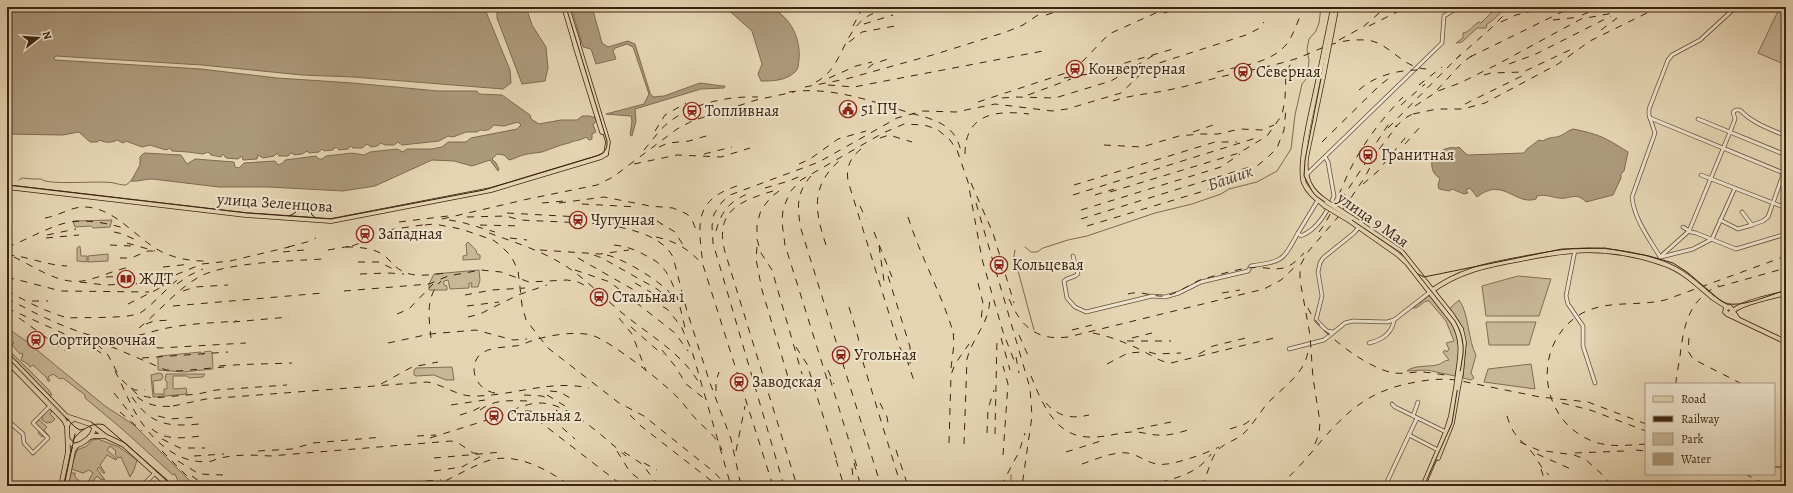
<svg xmlns="http://www.w3.org/2000/svg" width="1793" height="493" font-family="Alegreya,serif">
<rect width="100%" height="100%" fill="#e5d4b2"/>
<filter id="stains"><feTurbulence type="fractalNoise" baseFrequency=".005" numOctaves="4"/><feColorMatrix values="0 0 0 0 .2 0 0 0 0 .09 0 0 0 0 .02 0 0 0 .5 -.17"/></filter>
<radialGradient id="worn" r=".72"><stop offset=".6" stop-color="#630" stop-opacity="0"/><stop offset="1" stop-color="#630" stop-opacity=".3"/></radialGradient>
<g fill="#c8b697" stroke="#826c54">
<path d="M1493,7L1496,9L1497,7H1509C1500,11 1494,21 1487,24L1486,28H1477L1462,42L1456,43L1463,38V33C1470,32 1473,25 1479,22L1481,23L1493,11Z"/>
<polygon points="1780,7 1786,7 1786,65 1758,53"/>
<polygon points="112,220 110,227 93,228 91,226 75,227 73,221"/>
<polygon points="468,242 476,250 477,254 480,255 480,259 463,260 463,256 467,255 466,244"/>
<polygon points="80,246 81,256 87,256 87,262 77,261 77,248"/>
<polygon points="108,254 108,261 88,262 88,256"/>
<polygon points="479,270 480,280 478,287 471,287 472,283 469,283 469,288 450,289 448,280 444,281 444,285 447,286 447,290 429,290 429,284 434,274"/>
<polygon points="1518,276 1551,279 1539,316 1486,316 1482,286"/>
<path d="M1429,296L1432,297C1456,329 1464,334 1455,376L1427,370L1407,371C1414,365 1427,367 1437,365C1442,364 1444,360 1449,360L1443,352L1445,350L1447,352L1449,349L1446,343L1454,341L1446,321L1429,301C1422,300 1420,309 1413,308Z"/>
<path d="M1459,300C1469,313 1468,341 1476,355L1471,373L1474,378L1471,380L1463,378L1466,343L1450,308Z"/>
<polygon points="1486,322 1536,322 1529,345 1489,345"/>
<polygon points="7,328 26,341 105,406 134,425 195,486 187,486 178,481 175,474 173,475 121,428 85,398 85,395 63,378 60,379 53,374 48,377 50,381 48,381 46,377 33,365 30,367 28,364 21,360 23,354 22,353 20,354 12,345 14,343 7,336"/>
<polygon points="7,348 48,389 52,395 48,395 7,353"/>
<polygon points="209,351 212,352 213,369 184,372 158,370 158,357 160,356 201,352 203,355 204,352"/>
<polygon points="1531,364 1535,389 1484,382 1488,369"/>
<polygon points="452,367 454,380 446,380 434,375 416,376 414,375 414,370 416,368"/>
<polygon points="159,373 162,374 163,377 161,380 153,381 154,394 164,394 164,389 167,389 167,382 165,380 166,374 205,374 203,377 189,378 187,376 173,376 173,388 175,389 186,388 187,394 153,397 151,375"/>
<polygon points="49,408 52,411 50,414 55,419 52,422 47,423 42,420 42,417"/>
<polygon points="39,420 47,427 44,430 49,436 48,438 45,435 42,437 38,433 39,431 33,425"/>
<polygon points="98,439 119,447 137,460 134,470 130,477 121,457 118,458 115,454 116,451 110,446 107,450 117,459 116,460 107,455 100,465 105,473 103,473 99,467 97,469 105,480 100,479 97,476 91,484 93,486 88,486 89,480 93,473 89,470 83,473 71,469 77,450 87,446 92,440"/>
<polygon points="71,473 75,473 75,477 85,486 67,486"/>
</g>
<g fill="#ac987b" stroke="#7f6951">
<path d="M7,7H484L510,70L511,83L503,89L353,77L302,75L202,65L56,56L54,58L55,60L201,69L277,78L353,83L438,91H477L479,94L502,95L530,115L531,119L539,124L561,120H577L582,116H590L596,118L597,120L593,125L596,132L592,134V139L589,140L586,137C580,141 575,140 569,143C559,145 551,149 542,152C537,153 532,153 527,154C520,155 515,159 509,160L504,155L497,154L492,159L496,163L499,169L498,171L490,160L472,166L454,161L432,160L375,186L343,191L268,187H219L152,179C144,179 138,182 131,181L140,165V157L144,153L181,155L187,164L195,159L234,162L235,167L239,168L244,163L275,161L278,165L283,163L285,160L316,156L319,159H322L326,156L352,153L364,155L370,152L397,149L403,152L407,149H432L442,147L448,142H466L471,138L517,129L521,125L518,122L504,126L494,125C489,130 488,131 480,130L477,132H466L453,137L448,136L439,141L402,145L398,142L394,145H385L381,143L377,146L371,147L367,144L362,148H353L351,146L348,149L339,150L336,147L333,150L324,151L322,149L319,152L309,153L307,151L302,154L295,155L291,153L288,156H279L277,153L274,156L263,158L258,155L257,159L243,160L242,156L238,159L226,158L223,154L221,157L211,155L208,152L203,154L188,152L172,151L170,148L166,150L150,145L142,147L126,141L123,143L117,140C112,143 105,143 100,140L97,142H90L79,132L62,135L7,134Z"/>
<polygon points="505,7 526,7 532,25 546,47 548,68 545,81 522,84 497,18 497,10"/>
<polygon points="571,7 592,7 602,43 608,47 628,41 635,44 650,93 653,97 664,96 700,83 722,86 725,86 724,88 701,89 635,109 636,121 632,136 630,135 632,121 631,116 606,114 644,104 649,94 633,47 627,44 615,48 613,51 616,59 596,64 591,49 583,47"/>
<path d="M725,7C736,7 761,4 771,8C791,17 801,39 799,60C798,65 799,69 795,72C785,81 773,81 761,81L758,74L762,64L752,31Z"/>
<path d="M1573,129C1599,134 1606,138 1628,152L1624,171L1621,174V178L1613,195L1586,202C1576,191 1569,200 1559,198C1550,197 1547,194 1537,196L1536,199C1515,206 1503,176 1477,197L1470,188L1466,190L1468,193L1464,194L1452,189L1450,191L1439,189L1438,185L1440,178C1432,174 1431,167 1432,157C1440,152 1446,146 1456,148L1459,147L1465,153L1468,155L1524,153L1527,149L1539,140L1543,141C1548,137 1554,138 1560,136C1565,134 1567,131 1573,129Z"/>
</g>
<g fill="none" stroke-linecap="round" stroke-linejoin="round">
<g stroke="#7f6951" stroke-width="1">
<path d="M19,180L22,178L33,179H41C48,186 100,180 114,183C118,184 121,185 126,185L131,181"/>
<polyline points="1025,247 1031,252 1037,252 1043,248 1068,240 1087,236 1155,213 1192,204 1221,194 1229,189 1257,182 1277,171 1291,149 1295,115 1302,84 1307,78 1309,61 1307,49 1309,39 1316,31 1319,23 1321,7"/>
<polyline points="1015,250 1014,256 1034,330"/>
<polyline points="1011,486 1011,475"/>
</g>
<defs>
<g id="minor">
<polyline points="1650,118 1786,174"/>
<polyline points="1698,119 1786,155"/>
<polyline points="1306,175 1442,43 1444,16 1459,7"/>
<polyline points="1701,175 1786,208"/>
<path d="M1318,200L1298,233L1301,236C1318,229 1327,212 1334,196L1328,162L1325,157"/>
<polyline points="1742,212 1752,225 1763,221 1768,217 1786,166"/>
<polyline points="1720,220 1738,229 1752,225"/>
<polyline points="1683,227 1691,232 1696,233 1736,249 1786,234"/>
<polyline points="1575,250 1566,296 1568,304 1583,326 1583,346 1595,383"/>
<path d="M1073,256L1078,274C1074,278 1068,277 1064,281L1067,298L1075,307L1086,312L1152,296L1165,297L1179,293L1201,282L1248,271L1251,266C1283,261 1282,262 1298,233"/>
<path d="M1660,257C1649,238 1634,219 1632,197L1655,133L1649,115V109L1668,60L1672,55L1700,40L1736,7"/>
<path d="M1660,257L1689,231L1730,132L1735,119L1733,112L1736,110H1740C1752,123 1770,129 1786,136"/>
<polyline points="1661,257 1693,249 1712,239 1735,188"/>
<polyline points="1333,332 1327,331 1316,320 1322,296 1318,272 1320,263 1323,258 1354,233 1359,227"/>
<path d="M1369,343C1382,340 1392,334 1394,320"/>
<polyline points="1289,349 1324,340 1345,323 1353,321 1387,322 1394,320 1430,292"/>
<polyline points="1392,404 1395,407 1446,432"/>
<polyline points="1413,416 1418,402"/>
<polyline points="7,420 23,434 24,443 33,453 48,438 33,423 50,406"/>
<polyline points="1409,435 1440,451"/>
<polyline points="142,486 155,473"/>
<polyline points="1385,486 1417,418"/>
</g>
<g id="major">
<polyline points="564,7 575,44"/>
<polyline points="567,7 578,42"/>
<polyline points="1332,13 1333,7"/>
<polyline points="1335,15 1336,7"/>
<polyline points="578,44 608,142 606,154"/>
<polyline points="575,45 602,132"/>
<path d="M1319,76C1315,99 1297,164 1304,183C1308,193 1317,199 1325,206"/>
<path d="M1323,77L1306,158C1304,179 1310,191 1327,202"/>
<polyline points="7,187 246,215 331,221 491,190 601,157 606,154"/>
<polyline points="1352,218 1402,252 1452,315 1461,329 1464,342 1461,373"/>
<path d="M1350,221L1397,254L1407,263L1453,322C1463,339 1461,354 1458,373"/>
<path d="M1430,292C1458,271 1487,265 1521,259C1566,250 1596,246 1642,257C1664,263 1676,267 1693,281"/>
<polyline points="1713,298 1727,307"/>
<polyline points="1727,314 1786,342"/>
<path d="M1738,319L1730,307L1726,308L1725,312L1729,314C1739,303 1771,297 1786,293"/>
<polyline points="7,355 66,416 90,424 105,436 124,445 169,486"/>
<polyline points="7,361 64,420 67,426"/>
<polyline points="90,437 94,436 105,436"/>
<path d="M68,440L74,446C83,444 93,437 94,428"/>
<polyline points="1438,458 1452,423 1458,388"/>
<polyline points="61,486 68,452 67,426 69,422 74,419"/>
<polyline points="66,486 73,451 77,445"/>
<polyline points="1423,486 1446,432 1451,416 1456,388"/>
</g>
</defs>
<use href="#minor" stroke="#664f39" stroke-width="4.5"/>
<use href="#major" stroke="#3c2311" stroke-width="5.5"/>
<use href="#minor" stroke="#eee3cd" stroke-width="3"/>
<use href="#major" stroke="#e5d4b2" stroke-width="4"/>
<g stroke="#3c2311" stroke-width="1">
<path d="M1335,7L1305,160L1304,176L1312,191L1316,196L1401,253L1455,321C1461,331 1464,342 1463,354L1452,423L1424,486"/>
<path d="M7,185L247,213L331,219L484,190L590,158C600,155 608,153 607,141L566,7"/>
<polyline points="289,216 295,213 299,204 305,203 309,205 312,215 316,218"/>
<path d="M1418,274L1424,277L1562,249L1605,248L1649,256L1673,263L1687,272L1721,301C1736,311 1769,295 1786,290"/>
<polyline points="7,357 75,427 80,430 84,429"/>
<path d="M73,440C79,431 93,421 104,425L174,486"/>
<polyline points="64,486 75,434"/>
</g>
<g stroke="#3c2311" stroke-width="1" stroke-dasharray="7 7" stroke-linecap="butt">
<polyline points="1164,13 1179,8"/>
<polyline points="1046,15 1071,7"/>
<polyline points="1582,15 1601,7"/>
<polyline points="1553,20 1580,17"/>
<polyline points="1501,22 1516,15 1548,7"/>
<polyline points="864,24 893,15"/>
<polyline points="853,26 863,7"/>
<polyline points="1369,26 1407,7"/>
<polyline points="1601,30 1617,18"/>
<polyline points="1339,40 1363,27 1386,7"/>
<polyline points="849,42 862,32 895,26"/>
<polyline points="1470,57 1572,7"/>
<polyline points="1456,59 1489,30 1512,7"/>
<polyline points="1509,64 1536,54 1611,16"/>
<polyline points="868,68 873,64 888,59"/>
<path d="M1217,72C1242,65 1273,64 1289,41C1295,30 1299,18 1304,7"/>
<polyline points="1084,75 1173,49"/>
<polyline points="1484,75 1491,73 1523,72 1574,48"/>
<polyline points="829,78 856,66 872,62"/>
<polyline points="1064,78 1088,74"/>
<path d="M816,82C842,69 842,35 865,18C873,12 884,10 894,7"/>
<polyline points="828,85 854,87 864,85 1043,51"/>
<polyline points="1419,85 1442,67"/>
<polyline points="805,87 846,79 936,54 1006,32 1023,25 1038,15 1050,10"/>
<path d="M1359,90C1374,76 1397,70 1418,70"/>
<polyline points="1437,90 1462,63 1474,54"/>
<path d="M789,92C830,86 872,101 910,113C921,116 935,119 945,126C954,132 958,140 961,151"/>
<polyline points="1028,95 1071,79"/>
<polyline points="1002,98 1016,97 1055,98 1111,81 1154,55"/>
<path d="M1113,101C1134,94 1152,94 1173,89C1189,86 1204,81 1220,77C1241,72 1263,68 1285,62C1316,54 1330,38 1366,40C1390,42 1401,68 1427,69"/>
<polyline points="978,102 1069,72 1080,64 1109,34 1169,7"/>
<polyline points="1465,104 1526,74"/>
<polyline points="1401,105 1425,84"/>
<polyline points="1415,106 1438,91 1460,83 1498,64 1581,19 1608,14 1622,7"/>
<polyline points="1413,114 1437,109 1463,109 1485,103 1558,64 1590,41 1659,7"/>
<polyline points="1395,127 1407,117 1418,111"/>
<polyline points="1388,128 1460,55"/>
<polyline points="655,131 665,115 686,103"/>
<polyline points="1193,132 1216,124"/>
<polyline points="880,138 889,135 912,142"/>
<polyline points="1322,142 1379,86 1393,75"/>
<polyline points="1405,144 1420,127"/>
<polyline points="1104,145 1142,147 1179,136 1200,134 1218,134 1240,129 1262,130 1274,125"/>
<polyline points="659,147 668,143 689,141 713,134"/>
<path d="M861,149C850,158 846,167 848,181L899,346L907,360L914,381"/>
<path d="M644,150C652,141 659,130 668,123C692,103 728,96 758,97"/>
<polyline points="704,154 732,147"/>
<path d="M965,154C965,113 997,110 1029,114"/>
<polyline points="1369,154 1390,122"/>
<polyline points="634,164 677,155 721,157 750,148"/>
<polyline points="799,164 810,159 838,139 866,131"/>
<path d="M811,176C796,193 797,208 801,229L881,486"/>
<polyline points="971,183 993,233 1014,303"/>
<polyline points="1363,184 1377,172 1406,137"/>
<polyline points="1074,185 1215,142 1237,142"/>
<path d="M737,186C691,201 699,227 703,265L773,486"/>
<polyline points="765,188 789,181 803,175"/>
<path d="M773,191C740,201 714,211 725,252L797,486"/>
<polyline points="779,191 771,197 761,210 757,224 757,239 761,253 772,270 802,374"/>
<polyline points="1110,192 1239,153 1267,136 1282,115 1285,99 1286,73 1290,65 1296,60"/>
<polyline points="1073,195 1256,138"/>
<polyline points="1095,195 1114,189"/>
<polyline points="1341,200 1374,150"/>
<polyline points="542,203 564,201"/>
<polyline points="559,203 604,197 650,206 673,208 687,214 692,220 697,232"/>
<polyline points="976,203 1030,388 1032,416 1022,486"/>
<polyline points="582,204 638,207"/>
<polyline points="860,206 866,219"/>
<polyline points="1081,210 1221,167 1240,154"/>
<polyline points="507,213 653,221"/>
<polyline points="467,217 506,216 520,220 605,224 626,223"/>
<path d="M908,217C921,258 942,294 954,335"/>
<path d="M45,218C59,216 72,206 86,207C117,209 136,239 162,252C175,258 189,261 204,261"/>
<polyline points="442,219 528,199 597,185 613,177 677,129 692,121 756,100 794,92"/>
<polyline points="1081,219 1253,166"/>
<polyline points="449,220 461,222 495,232"/>
<polyline points="657,221 675,232 683,245"/>
<polyline points="399,222 448,216"/>
<polyline points="647,222 662,224"/>
<path d="M605,224C628,229 661,234 673,257L687,311L710,383L731,439L741,486"/>
<polyline points="425,225 434,224 461,229 493,240 500,245 511,256 518,270 522,305 526,320 548,348 619,403 644,416 714,472 727,486"/>
<polyline points="480,225 522,226"/>
<polyline points="1087,226 1204,191 1243,177 1267,158 1277,148 1284,130 1286,109"/>
<polyline points="388,230 429,224"/>
<path d="M716,231C721,211 731,200 750,193"/>
<polyline points="114,232 123,234 138,241"/>
<polyline points="874,232 892,277"/>
<path d="M1319,232C1333,214 1339,192 1349,172C1361,146 1383,117 1403,97"/>
<path d="M489,233C511,241 539,250 559,262C584,276 604,299 626,316C651,336 687,357 701,387"/>
<polyline points="47,235 76,229"/>
<path d="M656,237C676,241 690,250 703,265"/>
<polyline points="46,238 79,235"/>
<polyline points="510,238 527,240"/>
<polyline points="127,243 155,251"/>
<polyline points="110,245 132,246"/>
<path d="M614,245C625,246 634,249 643,254C650,258 658,261 663,268C675,281 681,311 685,328"/>
<path d="M826,245C815,212 810,187 839,161"/>
<polyline points="352,246 371,239 397,234"/>
<polyline points="879,246 884,281"/>
<path d="M7,247C24,241 39,232 56,226C78,217 102,222 124,228"/>
<polyline points="288,247 307,242 316,238"/>
<path d="M346,247C360,247 377,248 387,258C393,264 397,269 404,272C417,278 434,274 447,273"/>
<polyline points="757,247 756,259 762,290 788,377"/>
<polyline points="328,250 351,246"/>
<polyline points="540,250 600,254 629,250"/>
<polyline points="283,252 304,250"/>
<path d="M7,255C28,256 44,265 67,266"/>
<polyline points="594,255 602,258 657,289 671,300"/>
<path d="M607,255C624,259 660,281 671,294"/>
<path d="M14,257C35,267 62,287 87,280C102,277 116,269 131,267"/>
<polyline points="120,258 131,258 148,251 153,251"/>
<polyline points="578,258 667,309 681,326 692,351 731,486"/>
<polyline points="358,262 379,262 393,269"/>
<polyline points="163,267 191,264"/>
<polyline points="575,270 610,282 615,286 675,333 688,351"/>
<polyline points="360,274 388,273 404,274"/>
<polyline points="888,276 910,347 910,366"/>
<polyline points="7,277 61,291 149,292"/>
<polyline points="106,277 130,276"/>
<polyline points="80,282 105,285 156,283 202,264 230,261 289,247"/>
<polyline points="635,283 666,301"/>
<polyline points="978,283 983,303 981,320"/>
<polyline points="177,284 190,275 203,269"/>
<polyline points="1718,287 1786,268"/>
<path d="M7,290C24,301 49,313 68,318C84,317 127,319 140,313C152,306 167,287 180,278"/>
<polyline points="183,291 195,287 228,285"/>
<polyline points="344,291 429,284 448,276 481,270 501,272 529,282 567,280 578,282 586,286"/>
<polyline points="1222,293 1240,290"/>
<path d="M1128,294C1141,290 1152,297 1164,296C1179,294 1190,283 1203,279C1218,275 1234,270 1248,268C1274,265 1282,278 1304,253"/>
<polyline points="465,295 492,290 525,288"/>
<path d="M7,298C31,312 80,336 108,339C129,341 152,330 173,327C194,323 216,323 237,321"/>
<path d="M1009,299C1021,327 1037,341 1068,337L1264,289L1281,280L1298,264"/>
<polyline points="32,301 48,301"/>
<polyline points="128,304 166,285"/>
<polyline points="173,306 323,293"/>
<polyline points="467,306 499,302"/>
<polyline points="849,307 858,337 862,359 901,486"/>
<polyline points="7,308 89,345 101,353"/>
<path d="M1308,308C1318,332 1368,369 1394,373C1403,374 1412,372 1421,372C1429,372 1437,374 1445,375"/>
<polyline points="397,314 409,309 433,284"/>
<polyline points="468,317 480,314 518,295 547,285"/>
<polyline points="19,318 65,351"/>
<polyline points="619,318 632,334 646,371"/>
<polyline points="233,322 289,317"/>
<polyline points="146,324 154,321 172,320"/>
<polyline points="631,327 663,355"/>
<path d="M139,328C159,312 176,290 199,277C226,262 291,261 323,259"/>
<polyline points="1072,330 1092,325"/>
<path d="M1093,333C1109,336 1124,342 1139,349C1150,354 1159,362 1171,363L1274,338"/>
<polyline points="1019,335 1030,360"/>
<path d="M431,338C429,318 425,297 441,281"/>
<polyline points="1001,338 1010,370"/>
<polyline points="1132,338 1152,333"/>
<polyline points="1689,338 1688,351 1693,359 1742,384"/>
<polyline points="98,341 166,370 178,371 224,367"/>
<polyline points="1127,341 1171,341"/>
<polyline points="115,342 160,348 246,343"/>
<polyline points="388,343 430,334 476,330 513,340 527,339"/>
<polyline points="97,344 108,355 118,374"/>
<polyline points="796,347 807,364 838,464"/>
<polyline points="662,350 675,366 686,384 706,400"/>
<polyline points="1149,352 1156,354 1181,353"/>
<polyline points="1199,354 1213,346 1250,337"/>
<polyline points="1016,357 1019,373"/>
<polyline points="142,358 228,352"/>
<polyline points="1107,364 1128,353 1142,352"/>
<path d="M219,366C243,364 268,364 292,363"/>
<polyline points="951,368 954,344 953,330"/>
<polyline points="828,370 834,384"/>
<path d="M115,371C123,386 129,403 138,417C154,443 181,466 212,461C215,460 218,458 221,458C236,454 255,455 270,456L451,441L457,442L473,453L483,454"/>
<path d="M1031,376C1042,403 1055,436 1088,437C1103,438 1117,433 1131,432C1140,431 1149,435 1158,435C1168,436 1178,433 1188,430"/>
<polyline points="827,379 785,245 782,222 783,209 790,192 801,180 883,133 904,124 924,125 937,129 950,140 957,150 968,182 982,259 1003,332 1015,363"/>
<polyline points="830,379 857,467"/>
<polyline points="122,380 138,395 153,398 198,394 216,390 287,385"/>
<polyline points="381,384 412,367 438,362"/>
<path d="M1676,384C1676,375 1679,365 1680,356C1684,324 1688,301 1719,285"/>
<polyline points="131,388 135,390 145,390"/>
<polyline points="550,391 560,392 570,398"/>
<polyline points="716,391 716,381 719,372"/>
<polyline points="114,393 133,417"/>
<path d="M495,393C483,391 475,382 474,370C474,347 498,348 514,346C521,346 527,342 534,340C551,335 574,331 591,335C608,339 667,385 679,399C685,405 689,412 695,418C707,431 714,433 722,450"/>
<polyline points="524,395 542,396 551,400"/>
<polyline points="547,395 565,406"/>
<path d="M132,397C151,425 168,427 199,424"/>
<path d="M137,397C150,407 162,407 177,406"/>
<polyline points="880,403 887,417 889,429"/>
<path d="M1046,403C1058,417 1072,419 1089,415"/>
<polyline points="1562,403 1590,410 1646,431"/>
<polyline points="451,405 485,400"/>
<path d="M173,406L206,399L427,382C442,384 455,395 471,396C510,397 550,379 589,388"/>
<path d="M480,410C496,398 513,401 532,401"/>
<path d="M512,410C521,407 530,403 539,403C568,402 604,438 626,456"/>
<polyline points="556,410 568,420"/>
<path d="M525,411C549,411 557,424 575,439"/>
<polyline points="120,412 142,431"/>
<polyline points="460,415 473,411 484,405"/>
<polyline points="630,415 641,426 718,486"/>
<polyline points="158,416 170,419 198,417"/>
<path d="M1507,416C1514,439 1521,438 1534,455C1539,462 1542,470 1549,475"/>
<path d="M152,429C166,441 183,438 201,436"/>
<polyline points="1137,429 1171,422"/>
<polyline points="1230,429 1245,424 1252,419"/>
<polyline points="987,433 988,409 994,390"/>
<polyline points="995,434 997,338"/>
<polyline points="417,436 436,435"/>
<path d="M430,438L503,415C514,412 525,411 535,418L623,486"/>
<polyline points="162,439 180,448 205,448"/>
<polyline points="1520,442 1538,450 1574,455 1585,459 1606,478 1610,486"/>
<polyline points="949,443 951,375 955,364 969,344"/>
<path d="M964,444L967,359C972,337 993,320 989,295"/>
<polyline points="1315,444 1319,434 1320,422 1313,378 1310,335 1300,280 1300,266 1307,253 1338,217 1365,177 1380,148 1397,126"/>
<path d="M1646,444C1628,445 1610,448 1592,441C1539,420 1531,346 1579,315C1605,299 1636,307 1665,300L1786,256"/>
<polyline points="896,450 908,486"/>
<polyline points="1636,450 1646,451"/>
<polyline points="162,451 197,486"/>
<polyline points="258,451 292,449 313,443 383,437"/>
<polyline points="617,451 630,472 648,486"/>
<polyline points="736,451 745,406"/>
<polyline points="624,452 642,464 655,481 662,486"/>
<polyline points="1066,452 1104,440"/>
<polyline points="1575,453 1625,451"/>
<polyline points="1537,454 1573,470"/>
<polyline points="1003,455 1008,384 1003,366"/>
<polyline points="194,456 224,454"/>
<polyline points="434,458 502,452"/>
<polyline points="836,460 844,486"/>
<polyline points="178,461 199,474 223,475"/>
<polyline points="644,463 657,470"/>
<polyline points="854,463 861,486"/>
<path d="M1082,464C1094,460 1107,454 1120,453C1135,451 1144,462 1157,464C1170,467 1207,453 1219,447"/>
<polyline points="1774,467 1786,467"/>
<polyline points="852,468 854,486"/>
<polyline points="1541,469 1543,475 1543,486"/>
<polyline points="434,471 462,467 483,455"/>
<polyline points="1745,474 1769,486"/>
<polyline points="192,476 200,482 216,483"/>
<polyline points="426,481 441,480"/>
<path d="M433,486C452,479 468,468 487,461C515,451 549,470 570,486"/>
<polyline points="784,486 713,243 712,226 714,214 722,202 730,195 819,162 897,118 923,111 956,112 995,104 1052,111 1067,109 1121,93 1144,71 1156,64 1246,35 1258,29 1264,22"/>
<polyline points="1001,486 1019,452 1025,433"/>
<path d="M1147,486C1171,479 1196,476 1211,454"/>
<path d="M1200,486C1209,475 1209,461 1217,451C1224,443 1235,441 1243,434C1251,427 1259,414 1266,405C1280,389 1306,374 1308,350"/>
<path d="M1279,486C1326,445 1342,396 1411,383C1426,380 1440,378 1456,380L1540,397L1588,402L1646,424"/>
</g>
<defs>
<g id="major-bridge">
<polyline points="1319,76 1332,13"/>
<polyline points="1323,77 1335,15"/>
<polyline points="1327,202 1352,218"/>
<polyline points="1325,206 1350,221"/>
<polyline points="1693,281 1713,298"/>
<polyline points="1456,388 1458,373"/>
<polyline points="1458,388 1461,373"/>
</g>
</defs>
<use href="#major-bridge" stroke="#3c2311" stroke-width="5.5" stroke-linecap="butt"/>
<use href="#major-bridge" stroke="#e5d4b2" stroke-width="4"/>
</g>
<defs>
<symbol id="station-ring" viewBox="-11 -11 22 22"><circle r="9.5" fill="#eee3cd" stroke="#8f2418" stroke-width="1.5"/><path d="M-3-6H3Q5-6 5-4V2Q5 4 3 4L4.5 6H3L1.5 4h-3L-3 6H-4.5L-3 4Q-5 4-5 2V-4Q-5-6-3-6ZM-3.5-4v3h7v-3ZM-3.5 1v1.5H-2V1ZM2 1v1.5H3.5V1Z" fill="#8f2418"/></symbol>
<symbol id="civic-ring" viewBox="-11 -11 22 22"><circle r="9.5" fill="#eee3cd" stroke="#8f2418" stroke-width="1.5"/><path d="M-.6-6.5H3V-4.5H.6V-3L4-1V1h2V6H-6V1h2V-1L-.6-3ZM-1.2 2.5V6h2.4V2.5Z" fill="#8f2418"/></symbol>
<symbol id="library-ring" viewBox="-11 -11 22 22"><circle r="9.5" fill="#eee3cd" stroke="#8f2418" stroke-width="1.5"/><path d="M-6-4Q-3-5.5-.7-3.5V5Q-3 3-6 4ZM6-4Q3-5.5 .7-3.5V5Q3 3 6 4Z" fill="#8f2418"/></symbol>
</defs>
<g fill-rule="evenodd">
<use href="#station-ring" x="1065" y="59" width="20" height="20"/>
<use href="#station-ring" x="1233" y="62" width="20" height="20"/>
<use href="#civic-ring" x="838" y="99" width="20" height="20"/>
<use href="#station-ring" x="682" y="101" width="20" height="20"/>
<use href="#station-ring" x="1358" y="145" width="20" height="20"/>
<use href="#station-ring" x="568" y="210" width="20" height="20"/>
<use href="#station-ring" x="355" y="224" width="20" height="20"/>
<use href="#station-ring" x="989" y="255" width="20" height="20"/>
<use href="#library-ring" x="116" y="269" width="20" height="20"/>
<use href="#station-ring" x="589" y="287" width="20" height="20"/>
<use href="#station-ring" x="26" y="330" width="20" height="20"/>
<use href="#station-ring" x="831" y="345" width="20" height="20"/>
<use href="#station-ring" x="729" y="372" width="20" height="20"/>
<use href="#station-ring" x="484" y="406" width="20" height="20"/>
</g>
<g text-anchor="middle" dominant-baseline="central" stroke-width="4" stroke-linejoin="round" paint-order="stroke">
<g font-size="16" fill="#3c2311" stroke="#eee3cd" text-anchor="start">
<text x="1088" y="69">Конвертерная</text>
<text x="1256" y="72">Северная</text>
<text x="861" y="109">51 ПЧ</text>
<text x="705" y="111">Топливная</text>
<text x="1381" y="155">Гранитная</text>
<text x="591" y="220">Чугунная</text>
<text x="378" y="234">Западная</text>
<text x="1012" y="265">Кольцевая</text>
<text x="139" y="279">ЖДТ</text>
<text x="612" y="297">Стальная 1</text>
<text x="49" y="340">Сортировочная</text>
<text x="854" y="355">Угольная</text>
<text x="752" y="382">Заводская</text>
<text x="507" y="416">Стальная 2</text>
</g>
<g font-size="16" fill="#3c2311" stroke="#eee3cd">
<text transform="translate(275 203) rotate(4)">улица Зеленцова</text>
<text transform="translate(1373 220) rotate(35)">улица 9 Мая</text>
</g>
<g font-size="17" font-style="italic" fill="#5e4631" stroke="#eee3cd">
<text transform="translate(1230 178) rotate(-19)">Башик</text>
</g>
</g>
<rect width="1793" height="493" fill="none" stroke="#e5d4b2" stroke-width="24"/>
<rect x="8" y="8" width="1777" height="477" fill="none" stroke="#3c2311" stroke-width="2"/>
<rect x="12" y="12" width="1769" height="469" fill="none" stroke="#3c2311"/>
<rect x="1645" y="383" width="130" height="92" fill="#eee3cd" stroke="#a79682"/>
<rect x="1653" y="396" width="20" height="6" fill="#e5d4b2" stroke="#a79682"/>
<text x="1681" y="403" font-size="12" fill="#3c2311">Road</text>
<rect x="1653" y="416" width="20" height="6" fill="#3c2311" stroke="#a79682"/>
<text x="1681" y="423" font-size="12" fill="#3c2311">Railway</text>
<rect x="1653" y="433" width="20" height="12" fill="#c8b697" stroke="#a79682"/>
<text x="1681" y="443" font-size="12" fill="#3c2311">Park</text>
<rect x="1653" y="453" width="20" height="12" fill="#ac987b" stroke="#a79682"/>
<text x="1681" y="463" font-size="12" fill="#3c2311">Water</text>
<g transform="translate(38 38) rotate(73)" stroke="#eee3cd" stroke-width="3" paint-order="stroke">
<path d="M0-3L7 15L0 10L-7 15Z" fill="#3c2311"/>
<text y="-6" font-size="11" font-weight="bold" text-anchor="middle" fill="#3c2311">N</text>
</g>
<rect width="100%" height="100%" filter="url(#stains)"/>
<rect width="100%" height="100%" fill="url(#worn)"/>
</svg>
